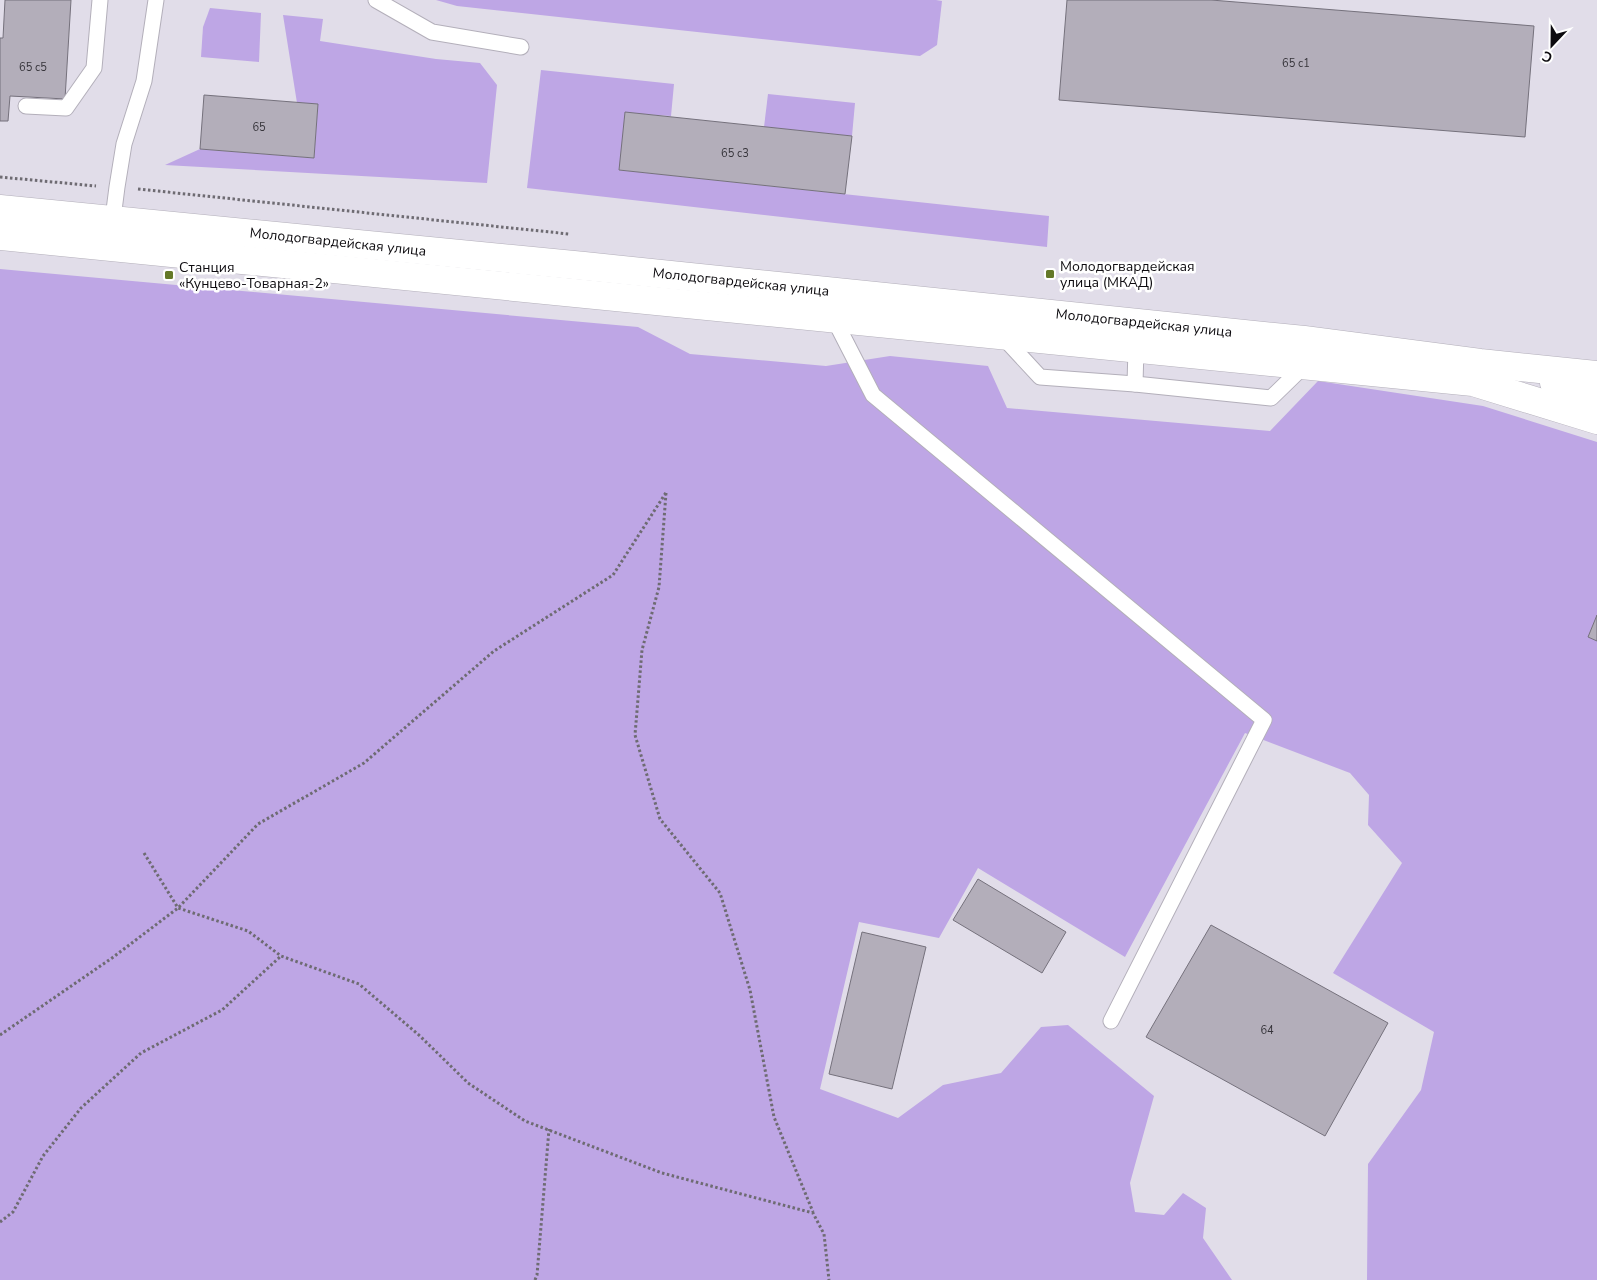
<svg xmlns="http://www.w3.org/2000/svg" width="1597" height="1280" font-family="'Nunito Sans',sans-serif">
<rect width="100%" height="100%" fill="#e1dde9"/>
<g fill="#bea6e5">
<polygon points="436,0 936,0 942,1 937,45 920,56 457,6"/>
<polygon points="210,8 261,13 259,62 201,57 203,27"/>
<polygon points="283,15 323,19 320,41 436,59 480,63 497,85 487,183 165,165 200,149 314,158 318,105 297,103"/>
<polygon points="541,70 674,84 671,116 625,113 620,170 1049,216 1047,247 527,188"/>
<polygon points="768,94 855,103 852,136 764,127"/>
<polygon points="0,269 638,327 690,354 826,366 890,356 988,366 1007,408 1270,431 1318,381 1483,406 1597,442 1597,1280 1367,1280 1368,1164 1421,1090 1434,1032 1333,973 1402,863 1368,825 1369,795 1350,773 1245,733 1125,957 978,868 939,938 859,922 820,1089 898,1118 943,1085 1001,1073 1041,1027 1068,1025 1154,1096 1130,1183 1135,1212 1164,1215 1183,1193 1206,1208 1203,1238 1232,1280 0,1280"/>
</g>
<g fill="#b3aeba" stroke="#75717c">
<polygon points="5,0 71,0 65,99 10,96 8,121 0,121 0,38 3,38"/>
<polygon points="1067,0 1211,0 1534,26 1525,137 1059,100"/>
<polygon points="204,95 318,104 314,158 200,149"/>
<polygon points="625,112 852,136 845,194 619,170"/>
<polygon points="1597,615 1597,641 1588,637"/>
<polygon points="978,879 1066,932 1042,973 953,920"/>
<polygon points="1211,925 1388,1023 1325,1136 1146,1037"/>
<polygon points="862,932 926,947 892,1089 829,1074"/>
</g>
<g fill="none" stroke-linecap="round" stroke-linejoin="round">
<defs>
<g id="lane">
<polyline points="376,0 432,32 521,47"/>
<polyline points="26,106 66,108 94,68 100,0"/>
<polyline points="112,226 117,187 124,144 144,81 156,0"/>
<polyline points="834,319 873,395 1264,720 1111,1021"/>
<polyline points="1002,336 1040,377 1135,384 1271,398 1305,365 1305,363"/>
<polyline points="1135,384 1136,348"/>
</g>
<g id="secondary">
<polyline points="0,209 584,266 1304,340 1480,363 1597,375"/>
<polyline points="0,236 1473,382 1597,420"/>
<polyline points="1554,383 1597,395"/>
</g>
</defs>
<use href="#lane" stroke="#b3afba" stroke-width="17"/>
<use href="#secondary" stroke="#b3afba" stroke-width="29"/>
<g stroke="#6e6b72" stroke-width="3" stroke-dasharray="2.5 2.5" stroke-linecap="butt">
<polyline points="0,177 96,186"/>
<polyline points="138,189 569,234"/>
<polyline points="666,493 659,587 642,650 635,735 660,819 720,893 750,990 774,1117 813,1212"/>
<polyline points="144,853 178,908 248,931 281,956 359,984 420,1036 468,1083 525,1121 662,1173 813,1213 824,1234 829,1280"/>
<polyline points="0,1035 112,958 178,908 258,824 364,763 494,651 613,575 667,491"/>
<polyline points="0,1222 13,1212 43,1156 81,1108 141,1053 222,1010 281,956"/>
<polyline points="535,1280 537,1275 549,1129"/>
</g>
<use href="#lane" stroke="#fff" stroke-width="15"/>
<use href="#secondary" stroke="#fff" stroke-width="28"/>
</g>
<g fill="#647828" stroke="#fff" stroke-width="2">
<rect x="1045" y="269" width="10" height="10" rx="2.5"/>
<rect x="164" y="270" width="10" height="10" rx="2.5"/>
</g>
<g text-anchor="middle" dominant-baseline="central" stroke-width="5" stroke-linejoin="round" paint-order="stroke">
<g font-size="11" fill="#36343a">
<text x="1296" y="63">65 с1</text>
<text x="33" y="67">65 с5</text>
<text x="259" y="127">65</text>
<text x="735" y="153">65 с3</text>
<text x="1267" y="1030">64</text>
</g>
<g font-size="14" fill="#0d0b0f" stroke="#fff">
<text transform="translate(338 242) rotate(6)">Молодогвардейская улица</text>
<text transform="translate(741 282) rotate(6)">Молодогвардейская улица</text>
<text transform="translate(1144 323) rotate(6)">Молодогвардейская улица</text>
</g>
<g font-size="14" fill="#0d0b0f" stroke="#fff" text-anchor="start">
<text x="1060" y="266">Молодогвардейская<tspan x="1060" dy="16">улица (МКАД)</tspan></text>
<text x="179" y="267">Станция<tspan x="179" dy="16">«Кунцево-Товарная-2»</tspan></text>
</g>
</g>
<g transform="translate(1552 45) rotate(202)" stroke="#ffffff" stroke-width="4" paint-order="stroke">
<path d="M0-4L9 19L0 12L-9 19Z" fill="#0d0b0f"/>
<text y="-8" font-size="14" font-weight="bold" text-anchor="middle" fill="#0d0b0f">С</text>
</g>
</svg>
